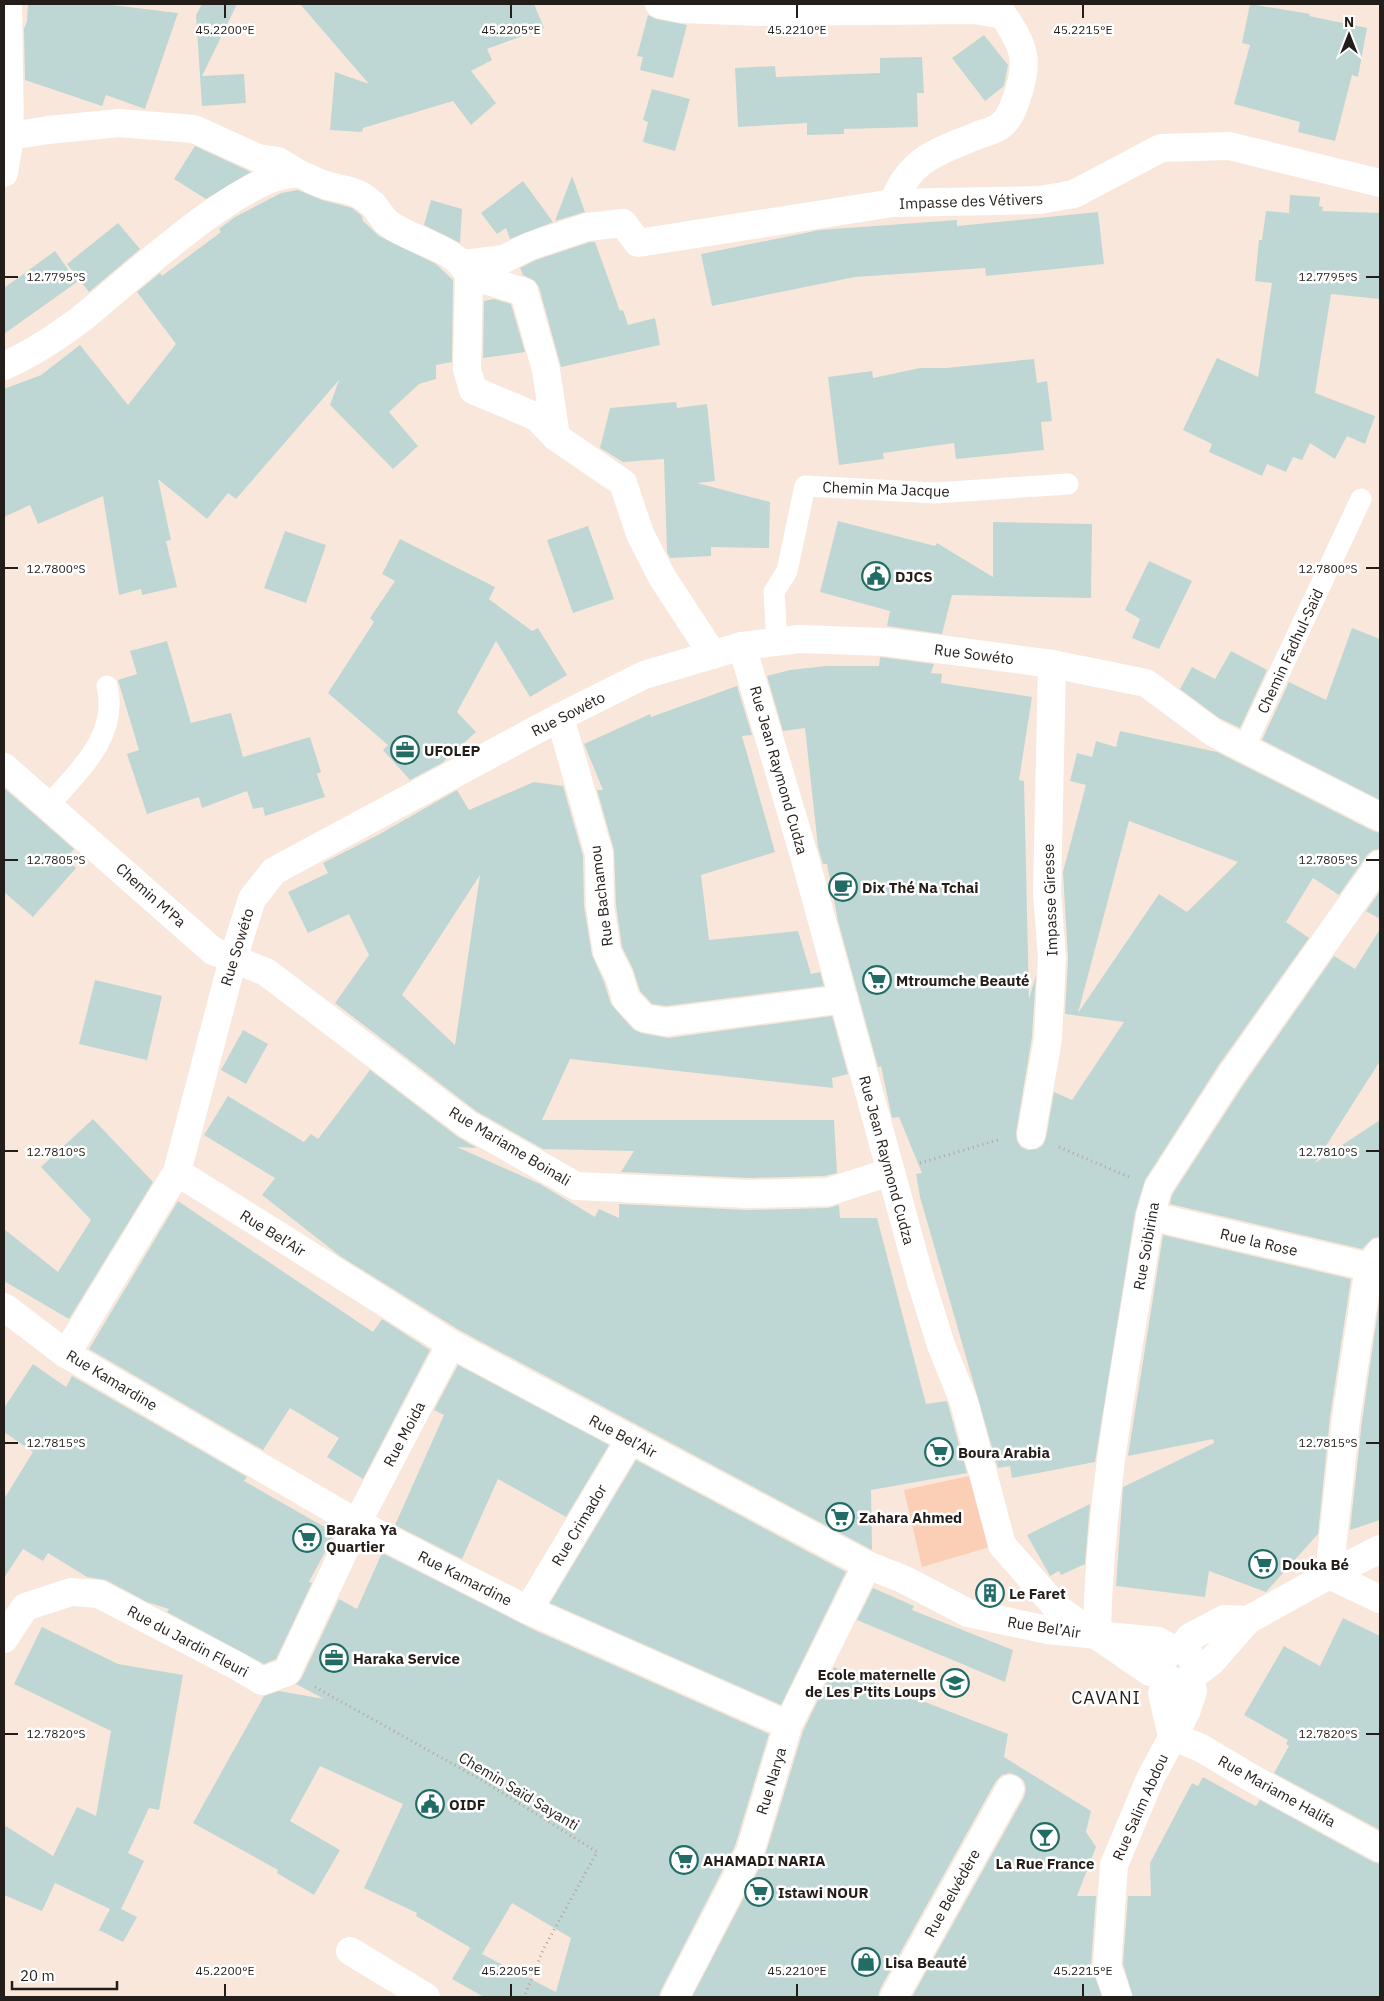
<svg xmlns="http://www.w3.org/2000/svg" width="1384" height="2001" font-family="'IBM Plex Sans',sans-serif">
<rect width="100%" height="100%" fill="#f9e7db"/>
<polygon fill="#fbcfb5" points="978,1474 993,1546 922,1567 904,1490"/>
<g fill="#bfd7d4" fill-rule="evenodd">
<polygon points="28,4 103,4 178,13 145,109 106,95 102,106 25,80 24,29 27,21"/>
<polygon points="202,4 237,4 202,76 244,74 246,103 202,106 196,15"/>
<polygon points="300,4 534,4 544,28 487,49 492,60 471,71 496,103 471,125 453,101 363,128 362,132 330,130 335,72 369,84"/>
<polygon points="1250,4 1310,14 1309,16 1367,28 1358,77 1352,75 1335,141 1298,132 1300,122 1234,104 1250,45 1242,43"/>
<polygon points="648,15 656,19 687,25 673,78 640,70 643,57 637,56"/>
<polygon points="984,35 1008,65 1004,86 985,101 952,58"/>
<polygon points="922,57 924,93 917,93 918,127 844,129 844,134 807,135 807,123 738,127 735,68 775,66 776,77 880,73 880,58"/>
<polygon points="652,89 690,99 675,151 643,142 648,122 643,120"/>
<polygon points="195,146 251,172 206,199 174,179"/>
<polygon points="572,176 585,212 555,221"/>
<polygon points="523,181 553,222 510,239 506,228 497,234 481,213"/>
<polygon points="298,190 322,200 352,208 362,216 363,221 379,236 436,264 453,280 452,362 436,365 436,379 419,384 389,412 418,446 393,469 330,405 339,380 236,499 228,493 207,519 158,479 171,540 166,541 177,587 142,595 141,589 119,595 103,496 38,524 30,505 4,517 4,389 41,375 80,345 128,405 176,344 137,292 160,273 162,276 221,232 219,229 235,217 281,193"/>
<polygon points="1290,195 1320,197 1319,206 1323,207 1322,211 1380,213 1380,299 1331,294 1315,393 1375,416 1365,444 1347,436 1335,459 1310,443 1302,460 1293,457 1286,472 1267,464 1262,476 1209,452 1212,444 1183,430 1217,358 1258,377 1272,283 1255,281 1259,240 1262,240 1266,211 1289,213"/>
<polygon points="431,200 462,209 460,243 424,225"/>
<polygon points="1098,212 1104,264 986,276 985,268 855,277 712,306 701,254 820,230 957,220 957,226"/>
<polygon points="118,223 140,249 89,292 67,264"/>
<polygon points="590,242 595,242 620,311 623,310 628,325 655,318 660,345 561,367 539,287 535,281 523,275 520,268 536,260"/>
<polygon points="55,251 77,282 4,334 4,288"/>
<polygon points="494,299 511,304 525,352 483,358 484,301"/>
<polygon points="1034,359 1037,383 1047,381 1052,421 1041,422 1044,450 956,459 954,443 883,453 884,459 839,465 828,377 872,371 873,378 920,368 946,368"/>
<polygon points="676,402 677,408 707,404 715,481 697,483 770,502 769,548 711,547 711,556 670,558 667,552 664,459 623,462 600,448 610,408"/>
<polygon points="838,521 935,546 937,543 993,577 993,522 1092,524 1091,598 952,595 942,634 887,626 890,611 820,592"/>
<polygon points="588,526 614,599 573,613 547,540"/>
<polygon points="285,531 326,545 306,603 264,588"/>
<polygon points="400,539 495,587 489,599 532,631 538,628 567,675 530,697 496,641 457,712 476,732 442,763 410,780 383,750 388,745 328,693 374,622 370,618 395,581 382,574"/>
<polygon points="1149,561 1192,581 1159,649 1132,638 1140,619 1125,610"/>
<polygon points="1352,628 1380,639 1380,800 1262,740 1289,682 1326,700"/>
<polygon points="167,641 191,723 231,713 243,757 310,737 321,772 317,774 325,797 265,816 263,807 253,809 247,791 202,808 199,797 147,814 127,754 139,750 118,680 137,674 130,651"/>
<polygon points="1231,651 1267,670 1240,728 1219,718 1180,689 1192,667 1215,679"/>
<path d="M880,657L934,664L931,673L942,674L941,683L1032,697L1019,780L1024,781L1029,999L1036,975L1032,1037L1016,1133L1017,1141L1021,1147L1028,1150L1037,1149L1043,1145L1046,1138L1054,1092L1072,1100L1124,1022L1065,1014L1068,959L1063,872L1086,785L1070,781L1077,753L1092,757L1096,741L1116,747L1120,731L1217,752L1373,831L1380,833V849L1373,850L1367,855L1339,895L1313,878L1286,922L1309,938L1218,1066L1145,1180L1135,1213L1095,1462L1012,1478L1010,1466L998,1468L920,1197L916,1174L922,1173L899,1117L892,1118L881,1066L878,1067L838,921L827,864H823L818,847L805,728L783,731L767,676L790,670L826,666H879ZM1129,821L1238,862L1187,912L1159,894L1078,1013Z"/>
<polygon points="737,686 752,735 742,736 775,852 701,875 709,940 798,931 811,974 820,972 824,986 666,1006 652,1004 640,991 633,969 622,947 616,905 614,850 597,790 603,790 584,744 650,714 651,717"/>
<path d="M534,782L563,786L583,856L584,906L592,955L604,982L611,1004L633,1029L641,1033L668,1038L832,1016L848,1074L832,1078L833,1088L570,1059L542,1120H834L837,1173L825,1176L749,1178L621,1172L634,1151L543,1149L476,1111L335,1003L369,955L349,914L308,933L288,892L328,873L323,863L378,835L457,790L469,810ZM480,875L455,1045L402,995Z"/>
<polygon points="4,788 74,849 66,859 76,868 33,917 4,892"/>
<polygon points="1380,891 1380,919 1366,911"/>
<polygon points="1380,929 1380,1061 1315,1163 1380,1120 1380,1237 1373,1238 1362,1249 1170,1204 1172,1195 1244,1084 1334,956 1355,969"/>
<polygon points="95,980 162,996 147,1060 79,1044"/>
<polygon points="243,1030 268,1044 246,1084 221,1070"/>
<polygon points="370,1070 458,1137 477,1148 457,1147 540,1184 595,1217 599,1209 619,1218 619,1204 749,1210 828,1208 839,1205 840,1218 877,1218 926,1404 947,1401 967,1473 871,1490 872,1550 459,1330 340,1256 262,1195 275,1178 204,1135 228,1096 304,1142 311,1134 318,1139"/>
<polygon points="93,1119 153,1182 69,1319 4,1281 4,1229 58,1272 91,1220 41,1167"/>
<polygon points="178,1201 373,1332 382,1319 430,1350 363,1479 327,1457 339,1438 290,1408 263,1450 89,1349"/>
<polygon points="1163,1235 1351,1279 1330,1417 1318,1534 1266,1592 1209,1571 1205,1597 1116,1586 1123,1487 1214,1443 1213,1439 1128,1456"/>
<polygon points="1380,1297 1380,1520 1350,1530 1362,1421"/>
<polygon points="33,1364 66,1387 72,1376 247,1477 244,1481 335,1533 309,1582 312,1583 276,1659 264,1664 167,1612 169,1609 147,1602 106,1580 87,1577 48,1553 43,1561 23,1549 4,1578 4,1499 33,1452 4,1432 4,1408"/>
<polygon points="458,1365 609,1445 566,1517 498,1479 462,1559 395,1525 444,1415 434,1410"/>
<polygon points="636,1460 846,1572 781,1705 550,1603"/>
<polygon points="1090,1504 1085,1564 1061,1575 1059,1571 1050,1576 1027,1535"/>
<path d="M382,1553L532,1629L769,1734L735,1846L661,1990L659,1997H484L452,1979L470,1948L476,1951L416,1916L417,1913L364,1888L403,1804L320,1766L290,1821L340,1850L314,1895L277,1873L278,1870L193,1823L264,1696L279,1691L324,1699L296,1684L301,1679L339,1599L357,1609ZM512,1903L571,1938L556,1992L482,1954Z"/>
<polygon points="873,1588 914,1606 912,1610 1013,1650 1005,1682 857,1620"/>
<polygon points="1343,1618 1380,1636 1380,1830 1274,1773 1289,1746 1286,1744 1288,1740 1244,1715 1284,1646 1320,1666"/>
<polygon points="42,1627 118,1664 183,1675 159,1810 149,1808 128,1853 144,1861 121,1909 137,1917 123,1942 99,1930 110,1909 55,1883 42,1911 4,1895 4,1825 53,1856 77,1807 96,1816 111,1731 14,1684"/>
<polygon points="834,1667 1008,1734 1004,1757 1091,1811 1086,1832 1096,1847 1077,1896 1096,1896 1091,1965 1102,1997 912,1997 1024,1797 1026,1789 1024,1781 1018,1776 1010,1773 1002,1775 996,1781 880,1989 878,1997 692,1997 764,1859 803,1731"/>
<polygon points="1203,1777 1250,1803 1256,1806 1260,1800 1373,1862 1380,1864 1380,1997 1133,1997 1123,1964 1128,1896 1151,1896 1150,1863 1192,1783 1198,1786"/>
</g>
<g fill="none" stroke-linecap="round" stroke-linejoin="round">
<g stroke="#b3a59b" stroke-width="3" stroke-dasharray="1 4" stroke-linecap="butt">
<polyline points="1059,1147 1129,1177"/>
<polyline points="920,1163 1001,1139"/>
<polyline points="315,1687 485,1782 597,1852 543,1950 524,1997"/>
</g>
<g stroke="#fff" stroke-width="21">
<polyline points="777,642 774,592 787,571 805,486 935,493 1068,484"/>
<polyline points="1244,748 1361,499"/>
<path d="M49,805C79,770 119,736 107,686"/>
</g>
<g stroke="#fff" stroke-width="28">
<path d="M659,4L682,9L762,12L975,10L1003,15C1025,47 1030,62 1016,100C1013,109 1009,120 1000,126C994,131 983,133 976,136C935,153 910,159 893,203"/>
<polyline points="10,136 48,130 119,123 194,129 258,158 278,161 299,174"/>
<polyline points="4,173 10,136 8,4"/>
<polyline points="463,264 504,259 530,246 587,227 623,223 638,243 893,203 1040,200 1074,194 1161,148 1229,146 1380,183"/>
<polyline points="469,275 524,292 546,370 556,437"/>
<path d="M4,366C31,354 57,337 81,319C124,285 246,169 299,174C305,175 313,181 320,183C339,191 354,187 371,203C378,208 381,218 388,223C413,243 454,245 469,275L467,369L473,390L537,417L556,437L623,483L640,534L662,577L713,655"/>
<polyline points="742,646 805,859 920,1278 941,1345 964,1402 1002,1545 1058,1609 1150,1672 1163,1674"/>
<polyline points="560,717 599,854 600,906 607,952 619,976 626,999 644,1018 666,1022 844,999"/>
<polyline points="4,767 213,951 266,972 467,1124 576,1186 749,1194 828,1192 890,1172"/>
<polyline points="1031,1135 1048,1039 1052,958 1047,894 1052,664"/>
<polyline points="177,1172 451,1344 867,1565 903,1579 968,1613 1048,1630 1158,1641 1173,1649"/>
<polyline points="1150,1216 1369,1267"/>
<polyline points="1380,1252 1369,1267 1346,1419 1329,1575 1380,1599"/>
<polyline points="4,1307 66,1354 357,1523 528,1610 788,1725"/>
<polyline points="66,1354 177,1172 233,959 252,899 274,871 560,717 644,675 742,646 800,639 885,642 954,651 1052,664 1146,683 1214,733 1380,817"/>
<polyline points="528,1610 630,1440"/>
<path d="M1097,1635C1099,1494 1128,1355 1150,1216L1158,1188L1231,1075L1380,864"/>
<polyline points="4,1639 25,1607 71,1592 99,1594 237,1666 262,1681 287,1672 357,1523 451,1344"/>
<polyline points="1181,1649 1190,1637 1224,1619 1248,1620"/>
<path d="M1194,1673L1195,1665L1188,1652L1173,1649C1154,1662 1160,1683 1183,1683L1211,1662L1248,1620L1329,1575L1380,1549"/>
<polyline points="1168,1680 1162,1693 1172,1736"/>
<polyline points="1172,1736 1201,1748 1253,1779 1380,1848"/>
<polyline points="350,1951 426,1997"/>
<polyline points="675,1997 750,1852 788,1725 867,1565"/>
<polyline points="894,1997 1010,1789"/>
<polyline points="1118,1997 1107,1966 1114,1865 1150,1779 1186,1712 1193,1691 1190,1679"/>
</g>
</g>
<path fill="none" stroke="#241e1a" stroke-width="2" d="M225,5V18M511,5V18M797,5V18M1083,5V18M5,277H18M1366,277H1379M5,568H18M1366,568H1379M5,860H18M1366,860H1379M5,1151H18M1366,1151H1379M5,1443H18M1366,1443H1379M5,1734H18M1366,1734H1379M225,1984V1996M511,1984V1996M797,1984V1996M1083,1984V1996"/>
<defs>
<symbol id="civic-ring" viewBox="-11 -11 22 22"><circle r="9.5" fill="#fff" stroke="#216c65" stroke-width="1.5"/><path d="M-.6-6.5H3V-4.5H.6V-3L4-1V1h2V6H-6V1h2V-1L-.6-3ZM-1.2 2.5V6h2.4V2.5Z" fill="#216c65"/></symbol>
<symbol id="office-ring" viewBox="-11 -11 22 22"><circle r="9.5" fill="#fff" stroke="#216c65" stroke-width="1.5"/><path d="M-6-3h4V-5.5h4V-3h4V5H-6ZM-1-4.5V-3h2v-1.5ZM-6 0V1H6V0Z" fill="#216c65"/></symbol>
<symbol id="cafe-ring" viewBox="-11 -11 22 22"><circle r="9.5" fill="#fff" stroke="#216c65" stroke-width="1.5"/><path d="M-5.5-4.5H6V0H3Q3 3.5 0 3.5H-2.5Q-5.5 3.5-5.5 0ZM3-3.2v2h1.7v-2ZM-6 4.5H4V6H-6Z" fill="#216c65"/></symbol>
<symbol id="supermarket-ring" viewBox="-11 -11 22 22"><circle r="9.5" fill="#fff" stroke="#216c65" stroke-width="1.5"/><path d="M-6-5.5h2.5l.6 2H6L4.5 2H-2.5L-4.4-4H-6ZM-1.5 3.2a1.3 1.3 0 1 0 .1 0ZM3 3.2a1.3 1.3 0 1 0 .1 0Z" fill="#216c65"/></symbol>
<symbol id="building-ring" viewBox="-11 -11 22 22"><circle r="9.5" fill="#fff" stroke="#216c65" stroke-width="1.5"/><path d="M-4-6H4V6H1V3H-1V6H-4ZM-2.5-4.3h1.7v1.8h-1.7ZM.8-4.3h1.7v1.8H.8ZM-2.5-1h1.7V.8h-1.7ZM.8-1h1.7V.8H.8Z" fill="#216c65"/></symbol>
<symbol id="school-ring" viewBox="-11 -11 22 22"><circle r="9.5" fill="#fff" stroke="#216c65" stroke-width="1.5"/><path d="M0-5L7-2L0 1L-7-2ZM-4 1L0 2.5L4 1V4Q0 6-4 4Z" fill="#216c65"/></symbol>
<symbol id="bar-ring" viewBox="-11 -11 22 22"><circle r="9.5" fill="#fff" stroke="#216c65" stroke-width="1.5"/><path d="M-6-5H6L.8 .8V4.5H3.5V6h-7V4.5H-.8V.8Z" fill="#216c65"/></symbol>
<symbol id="shop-ring" viewBox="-11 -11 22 22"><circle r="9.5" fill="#fff" stroke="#216c65" stroke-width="1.5"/><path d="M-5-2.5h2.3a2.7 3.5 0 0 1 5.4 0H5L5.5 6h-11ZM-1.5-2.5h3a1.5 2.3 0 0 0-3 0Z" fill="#216c65"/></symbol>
</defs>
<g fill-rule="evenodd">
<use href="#civic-ring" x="860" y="560" width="32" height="32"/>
<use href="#office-ring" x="389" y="734" width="32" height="32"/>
<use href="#cafe-ring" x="827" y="871" width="32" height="32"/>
<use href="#supermarket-ring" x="861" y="964" width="32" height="32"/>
<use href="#supermarket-ring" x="923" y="1436" width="32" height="32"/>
<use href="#supermarket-ring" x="824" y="1501" width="32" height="32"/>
<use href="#supermarket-ring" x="291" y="1522" width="32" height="32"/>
<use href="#supermarket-ring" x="1247" y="1548" width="32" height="32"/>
<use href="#building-ring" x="974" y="1577" width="32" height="32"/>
<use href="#office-ring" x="318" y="1642" width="32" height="32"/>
<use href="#school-ring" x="939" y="1667" width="32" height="32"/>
<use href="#civic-ring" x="414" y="1788" width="32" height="32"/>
<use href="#bar-ring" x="1029" y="1821" width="32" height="32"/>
<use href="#supermarket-ring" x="668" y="1844" width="32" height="32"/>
<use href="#supermarket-ring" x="743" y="1876" width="32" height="32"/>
<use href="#shop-ring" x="850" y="1946" width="32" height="32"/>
</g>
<g text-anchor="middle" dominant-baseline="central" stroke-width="5" stroke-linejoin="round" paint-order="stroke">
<g font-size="15" fill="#241e1a" stroke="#fff">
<text transform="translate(971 201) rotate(-2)">Impasse des Vétivers</text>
<text transform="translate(886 489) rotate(2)">Chemin Ma Jacque</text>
<text transform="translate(1290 651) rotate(-65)">Chemin Fadhul-Saïd</text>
<text transform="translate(974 654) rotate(7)">Rue Sowéto</text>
<text transform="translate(568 714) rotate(-27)">Rue Sowéto</text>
<text transform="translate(779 770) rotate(74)">Rue Jean Raymond Cudza</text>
<text transform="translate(151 895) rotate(42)">Chemin M'Pa</text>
<text transform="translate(601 896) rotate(-97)">Rue Bachamou</text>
<text transform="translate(1050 900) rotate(-92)">Impasse Giresse</text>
<text transform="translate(237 947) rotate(-73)">Rue Sowéto</text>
<text transform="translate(510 1146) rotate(31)">Rue Mariame Boinali</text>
<text transform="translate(887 1160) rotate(75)">Rue Jean Raymond Cudza</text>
<text transform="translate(273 1233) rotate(32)">Rue Bel’Air</text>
<text transform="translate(1259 1242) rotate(13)">Rue la Rose</text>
<text transform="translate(1146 1246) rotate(-80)">Rue Soibirina</text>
<text transform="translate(112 1380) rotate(31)">Rue Kamardine</text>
<text transform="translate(404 1434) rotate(-62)">Rue Moida</text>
<text transform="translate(623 1436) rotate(28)">Rue Bel’Air</text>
<text transform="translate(579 1525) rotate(-59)">Rue Crimador</text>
<text transform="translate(465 1578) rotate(27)">Rue Kamardine</text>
<text transform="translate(1044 1627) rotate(9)">Rue Bel’Air</text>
<text transform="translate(188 1641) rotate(28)">Rue du Jardin Fleuri</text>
<text transform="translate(771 1781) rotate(-73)">Rue Narya</text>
<text transform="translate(519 1791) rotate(31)">Chemin Saïd Sayanti</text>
<text transform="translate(1277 1791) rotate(29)">Rue Mariame Halifa</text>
<text transform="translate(1140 1807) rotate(-66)">Rue Salim Abdou</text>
<text transform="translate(952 1893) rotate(-61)">Rue Belvédère</text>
</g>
<g font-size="15" font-weight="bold" fill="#241e1a" stroke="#fff" text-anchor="start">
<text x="895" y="576">DJCS</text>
<text x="424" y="750">UFOLEP</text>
<text x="862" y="887">Dix Thé Na Tchai</text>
<text x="896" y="980">Mtroumche Beauté</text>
<text x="958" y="1452">Boura Arabia</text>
<text x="859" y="1517">Zahara Ahmed</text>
<text x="326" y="1529">Baraka Ya<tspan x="326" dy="17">Quartier</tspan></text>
<text x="1282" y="1564">Douka Bé</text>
<text x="1009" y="1593">Le Faret</text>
<text x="353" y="1658">Haraka Service</text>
<text x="936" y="1674" text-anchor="end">Ecole maternelle<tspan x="936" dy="17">de Les P'tits Loups</tspan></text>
<text x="449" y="1804">OIDF</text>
<text x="703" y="1860">AHAMADI NARIA</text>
<text x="1045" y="1863" text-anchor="middle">La Rue France</text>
<text x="778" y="1892">Istawi NOUR</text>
<text x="885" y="1962">Lisa Beauté</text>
</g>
<g font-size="18" letter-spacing="1" fill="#241e1a" stroke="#fff">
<text x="1106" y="1697">CAVANI</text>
</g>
</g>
<g font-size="12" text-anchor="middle" fill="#241e1a" stroke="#fff" stroke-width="5" stroke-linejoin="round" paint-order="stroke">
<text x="225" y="34">45.2200°E</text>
<text x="511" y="34">45.2205°E</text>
<text x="797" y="34">45.2210°E</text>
<text x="1083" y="34">45.2215°E</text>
<text x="56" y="281">12.7795°S</text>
<text x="1328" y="281">12.7795°S</text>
<text x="56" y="573">12.7800°S</text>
<text x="1328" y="573">12.7800°S</text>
<text x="56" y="864">12.7805°S</text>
<text x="1328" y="864">12.7805°S</text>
<text x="56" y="1156">12.7810°S</text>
<text x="1328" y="1156">12.7810°S</text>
<text x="56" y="1447">12.7815°S</text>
<text x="1328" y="1447">12.7815°S</text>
<text x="56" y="1738">12.7820°S</text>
<text x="1328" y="1738">12.7820°S</text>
<text x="225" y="1975">45.2200°E</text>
<text x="511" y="1975">45.2205°E</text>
<text x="797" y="1975">45.2210°E</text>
<text x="1083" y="1975">45.2215°E</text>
</g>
<rect width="1384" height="2001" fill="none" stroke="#241e1a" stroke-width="10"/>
<g transform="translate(1349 35)" stroke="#ffffff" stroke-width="4" paint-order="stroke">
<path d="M0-4L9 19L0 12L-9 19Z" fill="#241e1a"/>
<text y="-8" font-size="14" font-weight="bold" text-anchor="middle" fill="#241e1a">N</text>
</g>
<path d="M12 1981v8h105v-8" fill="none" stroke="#241e1a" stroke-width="2.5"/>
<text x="20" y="1981" font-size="15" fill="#241e1a" stroke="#ffffff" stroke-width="4" paint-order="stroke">20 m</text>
</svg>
